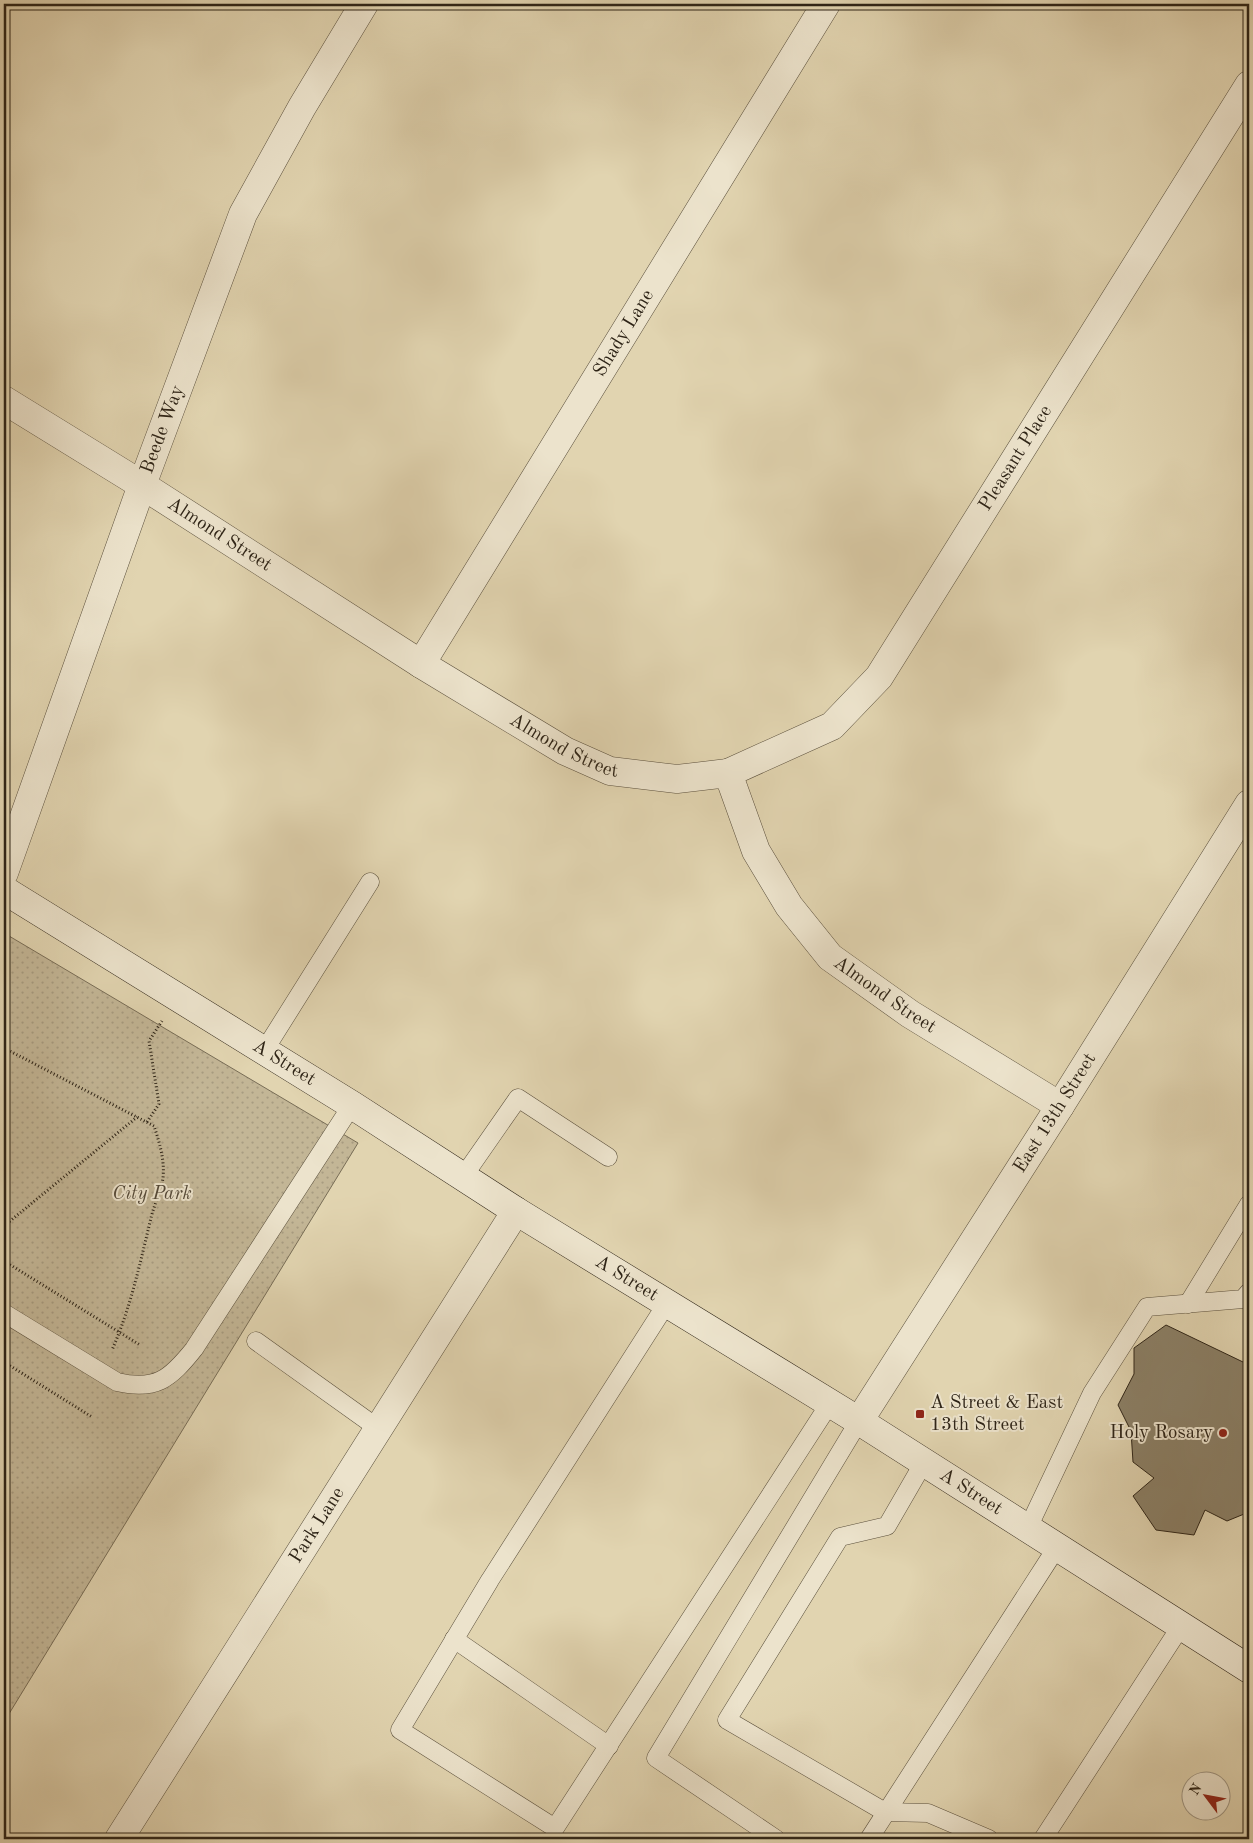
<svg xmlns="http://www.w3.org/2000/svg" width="1253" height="1843" font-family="'Old Standard TT',serif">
<defs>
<pattern id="park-dots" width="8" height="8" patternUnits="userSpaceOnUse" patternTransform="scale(1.25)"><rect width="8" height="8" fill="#c3b696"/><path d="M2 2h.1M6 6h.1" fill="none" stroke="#a89c81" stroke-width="1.8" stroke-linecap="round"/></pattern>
</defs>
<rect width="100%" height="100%" fill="#e1d4b0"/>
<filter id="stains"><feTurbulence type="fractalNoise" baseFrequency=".004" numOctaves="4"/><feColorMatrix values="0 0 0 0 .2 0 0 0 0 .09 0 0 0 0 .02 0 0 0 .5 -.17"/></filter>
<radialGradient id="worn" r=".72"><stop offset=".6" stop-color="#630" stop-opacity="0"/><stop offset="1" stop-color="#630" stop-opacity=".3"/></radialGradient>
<polygon fill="url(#park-dots)" stroke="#786d56" points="4,933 358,1143 4,1722"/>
<polygon fill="#8b8067" stroke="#2e2417" points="1166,1325 1243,1362 1249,1360 1249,1512 1227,1521 1205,1510 1194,1535 1156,1530 1133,1496 1154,1478 1133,1462 1131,1431 1118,1405 1134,1374 1134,1348"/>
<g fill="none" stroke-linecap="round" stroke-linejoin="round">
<defs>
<g id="lane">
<polyline points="264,1051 370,882"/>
<polyline points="463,1177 518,1098 608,1157"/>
<polyline points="667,1303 490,1580 400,1730 555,1828 830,1403"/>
<polyline points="1188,1304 1249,1204"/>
<path d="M4,1313L117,1382C156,1391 170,1379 194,1349L352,1105"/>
<polyline points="256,1341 379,1429"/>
<polyline points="924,1462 887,1526 840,1537 727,1720 885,1812 928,1813 989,1839"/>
<polyline points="1028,1528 1092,1393 1147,1307 1243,1299 1249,1292"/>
<polyline points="454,1639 609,1746"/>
<polyline points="776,1839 656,1758 859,1421"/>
<polyline points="869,1839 1057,1547"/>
<polyline points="1043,1839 1181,1626"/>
</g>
<g id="street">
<path id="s1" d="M4,400L142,485L421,664L565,751L610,771L677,779L728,773L756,851L789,906L830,957L910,1014L1060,1106"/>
<path id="s2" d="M421,664L826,4"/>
<path id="s3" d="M728,773L832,726L879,677L1249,85"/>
<path id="s4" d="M4,873L142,485L243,214L302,107L364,4"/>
<path id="s5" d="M859,1421L1060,1106L1249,804"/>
<path id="s6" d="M119,1839L516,1211"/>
</g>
<g id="secondary">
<path id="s7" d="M4,890L352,1105L516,1211L859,1421L1249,1669"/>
</g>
</defs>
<use href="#lane" stroke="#5b503d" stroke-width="19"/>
<use href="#street" stroke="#5b503d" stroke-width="29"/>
<use href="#secondary" stroke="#2e2417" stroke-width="29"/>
<g stroke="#2e2417" stroke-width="3" stroke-dasharray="1 2.5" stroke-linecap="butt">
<path d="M4,1048L154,1126C159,1141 165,1160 163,1178C161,1191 154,1205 151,1218C140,1263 131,1307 112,1350"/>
<polyline points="147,1122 159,1104 149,1041 162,1021"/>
<polyline points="4,1226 137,1117"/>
<polyline points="4,1261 140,1345"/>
<polyline points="4,1362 92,1417"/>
</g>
<use href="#lane" stroke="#ece3cc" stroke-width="18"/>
<use href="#street" stroke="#ece3cc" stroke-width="28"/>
<use href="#secondary" stroke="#ece3cc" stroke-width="28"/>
</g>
<g fill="#8f2418" stroke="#ece3cc" stroke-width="2">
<rect x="915" y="1409" width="10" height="10" rx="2.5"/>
<circle cx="1223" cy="1433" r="5"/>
</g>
<g text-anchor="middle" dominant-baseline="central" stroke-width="4" stroke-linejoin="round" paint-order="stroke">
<g font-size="19" fill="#2e2417" stroke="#ece3cc">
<text stroke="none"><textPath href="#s2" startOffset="388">Shady Lane</textPath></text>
<text stroke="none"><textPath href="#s4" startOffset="471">Beede Way</textPath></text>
<text stroke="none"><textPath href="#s3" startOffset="440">Pleasant Place</textPath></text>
<text stroke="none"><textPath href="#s1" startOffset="254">Almond Street</textPath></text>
<text stroke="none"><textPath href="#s1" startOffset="659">Almond Street</textPath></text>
<text stroke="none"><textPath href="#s1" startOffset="1109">Almond Street</textPath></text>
<text stroke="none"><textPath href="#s7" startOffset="329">A Street</textPath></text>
<text stroke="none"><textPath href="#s5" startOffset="365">East 13th Street</textPath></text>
<text stroke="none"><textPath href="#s7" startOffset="734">A Street</textPath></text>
<text stroke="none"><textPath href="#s7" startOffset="1139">A Street</textPath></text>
<text stroke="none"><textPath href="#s6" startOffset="371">Park Lane</textPath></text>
</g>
<g font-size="19" font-style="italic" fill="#534837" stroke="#ece3cc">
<text x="152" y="1194">City Park</text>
</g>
<g font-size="19" fill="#2e2417" stroke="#ece3cc" text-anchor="start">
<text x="930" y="1403">A Street &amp; East<tspan x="930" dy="22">13th Street</tspan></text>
<text x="1213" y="1433" text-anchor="end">Holy Rosary</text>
</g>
</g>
<rect width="1253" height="1843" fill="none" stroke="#e1d4b0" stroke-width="20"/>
<rect x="5" y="5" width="1243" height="1833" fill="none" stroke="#2e2417" stroke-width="2.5"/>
<rect x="10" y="10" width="1233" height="1823" fill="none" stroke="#2e2417"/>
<g transform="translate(1206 1796) rotate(302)"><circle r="24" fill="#ece3cc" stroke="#a09784"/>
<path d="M0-4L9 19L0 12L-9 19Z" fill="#8f2418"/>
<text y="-8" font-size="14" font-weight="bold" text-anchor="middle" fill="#2e2417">N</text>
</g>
<rect width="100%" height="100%" filter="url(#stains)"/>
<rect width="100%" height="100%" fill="url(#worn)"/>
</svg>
